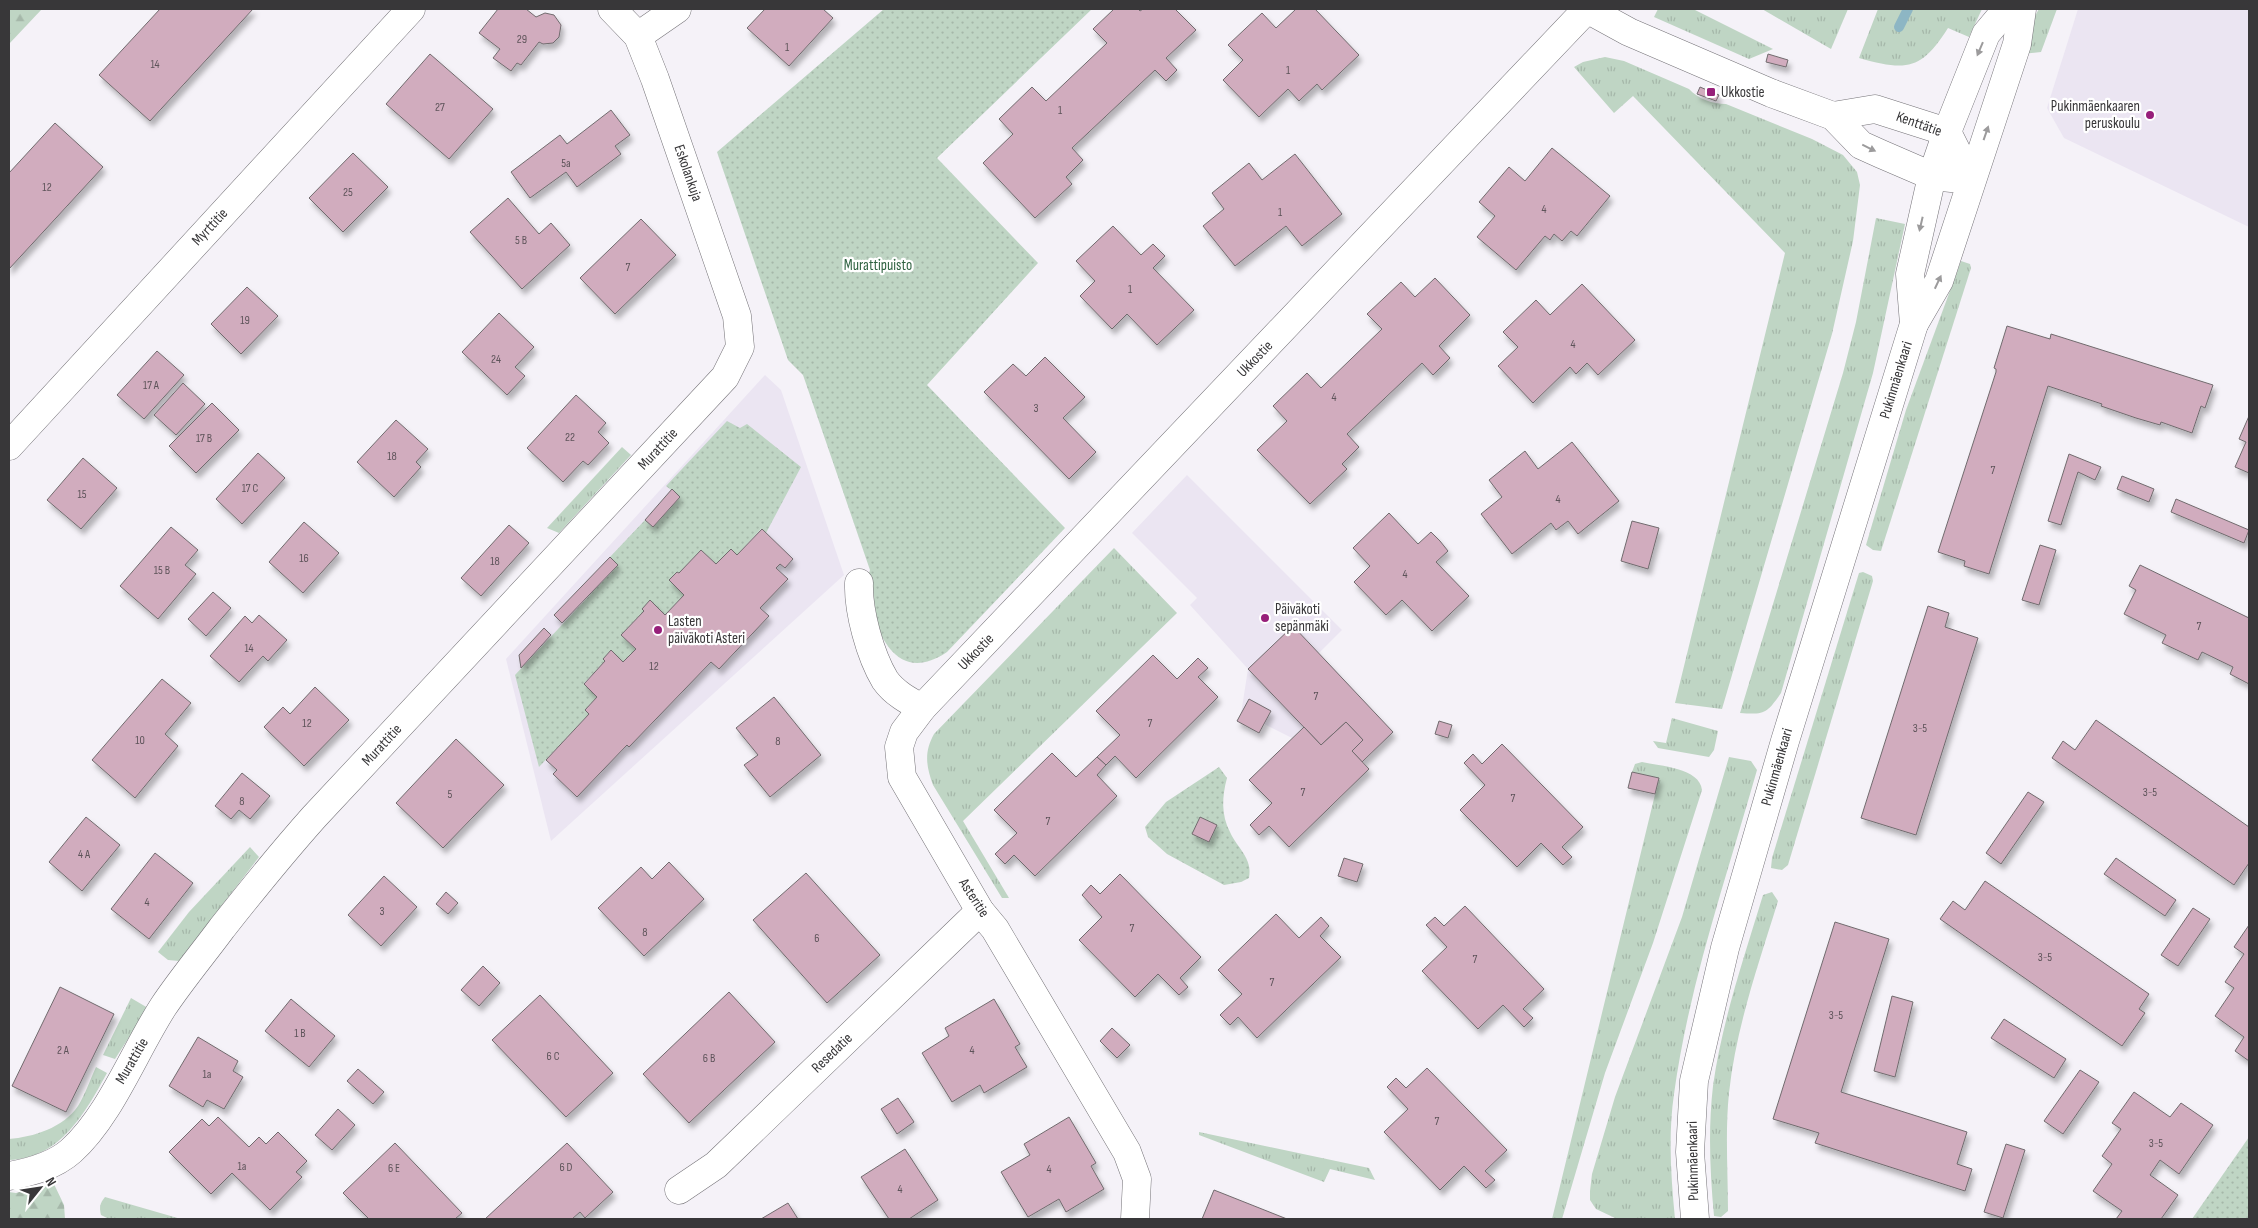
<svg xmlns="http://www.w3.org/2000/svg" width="2258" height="1228" font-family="'Sofia Sans Condensed',sans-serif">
<defs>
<pattern id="grass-tufts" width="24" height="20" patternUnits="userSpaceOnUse" patternTransform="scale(1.25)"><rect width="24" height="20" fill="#bfd5c4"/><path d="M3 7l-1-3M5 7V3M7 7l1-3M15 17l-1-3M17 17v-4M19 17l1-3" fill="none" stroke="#a5b7a9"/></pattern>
<pattern id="forest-firs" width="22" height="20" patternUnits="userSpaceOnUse" patternTransform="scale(1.25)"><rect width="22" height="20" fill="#bfd5c4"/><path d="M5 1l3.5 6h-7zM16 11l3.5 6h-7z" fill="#a5b7a9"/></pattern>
<pattern id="park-dots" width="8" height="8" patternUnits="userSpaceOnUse" patternTransform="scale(1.25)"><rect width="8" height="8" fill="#bfd5c4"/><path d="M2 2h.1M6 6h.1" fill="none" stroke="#a5b7a9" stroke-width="1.8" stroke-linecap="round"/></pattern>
<filter id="shadow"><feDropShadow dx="3" dy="5.5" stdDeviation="2.5" flood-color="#0004"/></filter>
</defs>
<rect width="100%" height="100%" fill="#f5f2f8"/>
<g fill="#ebe5f2">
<polygon points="2078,9 2249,9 2249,227 2064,138 2047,108"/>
<polygon points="765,375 781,390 844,575 551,841 506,659"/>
<polygon points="1187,475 1342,630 1319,653 1393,732 1362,762 1352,751 1304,727 1292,738 1264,724 1259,733 1237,721 1241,714 1248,669 1190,605 1197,598 1132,533"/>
</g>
<g fill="url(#grass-tufts)">
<polygon points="1658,9 1693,9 1773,49 1749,59 1654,17"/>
<polygon points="1762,9 1848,9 1831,49"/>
<path d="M1878,9H1982L1969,37L1948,28C1921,71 1906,71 1859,58Z"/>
<polygon points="2039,9 2057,9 2041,52 2022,54 2030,24"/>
<path d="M1605,57L1624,61L1689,89C1698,99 1713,104 1726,104L1812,139L1843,155L1857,172L1860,185L1853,241L1832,334L1722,709L1675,703L1785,253L1633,96L1614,113L1574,67L1583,62Z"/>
<path d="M1876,218L1905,224L1873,373L1781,693C1767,713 1765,715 1740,713L1843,373L1856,322Z"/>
<polygon points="1961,261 1970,264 1971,268 1881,551 1873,550 1866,545 1906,410"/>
<polygon points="622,447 631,455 559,533 547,528"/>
<path d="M1114,548L1177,613L963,821L1009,898H1002L933,785C926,766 924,752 934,734Z"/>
<polygon points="1863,572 1872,576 1873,581 1788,865 1782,870 1771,868 1772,858 1859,573"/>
<polygon points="1672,718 1718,731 1714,750 1709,757 1658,748 1653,741 1666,743"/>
<path d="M1729,757L1751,761L1757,770C1727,876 1689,984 1674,1094C1668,1135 1671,1178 1675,1219L1615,1218L1596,1209L1590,1200V1191L1592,1174L1615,1097L1682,917Z"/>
<path d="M1642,762C1660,766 1700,768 1702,790L1653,943L1605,1073L1562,1219H1552L1659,778L1632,772L1635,764Z"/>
<polygon points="250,847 259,857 179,961 168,960 158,952 189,912"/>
<path d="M1772,892L1778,901C1759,963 1736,1027 1729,1093C1725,1132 1728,1172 1728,1211L1721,1217L1714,1216C1710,1173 1708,1129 1713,1086C1722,1021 1744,958 1763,895Z"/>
<polygon points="131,998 148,1008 115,1059 103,1055"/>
<path d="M96,1067L107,1073C85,1113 61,1158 9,1160V1139C33,1137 63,1128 78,1106C85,1095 90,1080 96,1067Z"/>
<polygon points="1199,1132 1369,1168 1375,1180 1330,1169 1324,1182 1199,1135"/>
<path d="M105,1197L181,1219L107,1218L101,1215C99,1207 100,1203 105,1197Z"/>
</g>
<g fill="url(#forest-firs)">
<polygon points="9,9 42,9 9,44"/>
<polygon points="53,1182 64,1205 65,1219 9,1219 9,1192 16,1193"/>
</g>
<g fill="url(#park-dots)">
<path d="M884,9H1092L937,158L1038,263L927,385L1065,528L947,652C907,679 885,652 873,615C870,609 866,600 865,593C864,587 868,577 870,570L803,375L788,360L717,152Z"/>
<polygon points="727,421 740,428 747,424 801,467 766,533 761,529 737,555 731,549 716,564 701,550 679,573 677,572 669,580 684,595 665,615 650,601 642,609 644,611 621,635 636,649 623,662 611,650 603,659 605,661 584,683 597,697 585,710 589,714 539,767 515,675 618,565 610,557 645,520 653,527 680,497 666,486"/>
<path d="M1219,767L1227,778C1222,796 1221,815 1230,832C1237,848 1253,858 1249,878L1241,882L1224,885L1167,854L1148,837L1145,827L1166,802Z"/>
<polygon points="2249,1137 2249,1219 2192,1219"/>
</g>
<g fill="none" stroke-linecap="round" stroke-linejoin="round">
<polyline stroke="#8db6c4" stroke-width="10" points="1899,27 1908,9"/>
</g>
<g fill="#d1acbe" stroke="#716b6e" filter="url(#shadow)">
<polygon points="160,9 253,9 150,121 99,75"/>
<polygon points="498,9 526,9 536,17 545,13 554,15 561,25 559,37 553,43 543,44 539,42 521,65 517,63 511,71 493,58 500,49 479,33"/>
<polygon points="765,9 823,9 833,18 789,66 747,28"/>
<polygon points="1114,9 1138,9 1140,11 1143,9 1175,9 1196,30 1166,58 1177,70 1166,81 1155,70 1072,148 1083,160 1066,177 1072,184 1035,218 983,163 1013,134 999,119 1032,87 1046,101 1107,43 1093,29"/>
<polygon points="1296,9 1315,9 1359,55 1322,90 1317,84 1299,101 1288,89 1259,117 1223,80 1243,60 1228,45 1262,13 1276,28"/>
<polygon points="430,54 493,109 449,159 386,104"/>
<polygon points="1768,54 1788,60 1786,67 1766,62"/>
<polygon points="1700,87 1719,95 1716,101 1697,94"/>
<polygon points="611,110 630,135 615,146 621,154 577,187 566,172 530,198 511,172 560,135 567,144"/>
<polygon points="55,123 103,167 9,269 9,173"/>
<polygon points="1552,148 1610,196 1577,236 1571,231 1562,241 1554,234 1550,240 1545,236 1516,270 1477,237 1495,216 1479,202 1509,167 1525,181"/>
<polygon points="353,153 388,187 343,232 309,198"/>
<polygon points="1295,154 1342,214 1302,246 1286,226 1235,266 1203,226 1224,209 1212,193 1249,163 1262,180"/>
<polygon points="508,198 539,234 551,223 570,245 522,289 470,232"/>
<polygon points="641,219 676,255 615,314 580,278"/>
<polygon points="1113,226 1141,255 1153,244 1165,256 1153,268 1194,310 1157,345 1127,314 1112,329 1080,296 1095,281 1076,261"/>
<polygon points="1435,278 1470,315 1439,346 1450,358 1433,375 1422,363 1347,434 1359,447 1342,464 1347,469 1310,504 1257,450 1287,421 1273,406 1307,373 1321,388 1382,329 1367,314 1401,282 1415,297"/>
<polygon points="1582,284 1635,340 1598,375 1587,363 1576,374 1570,367 1533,403 1498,366 1518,347 1503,332 1536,300 1550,315"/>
<polygon points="247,287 278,316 241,354 211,324"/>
<polygon points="499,313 534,347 515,367 525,376 507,395 462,352"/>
<polygon points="2007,326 2050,339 2051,334 2213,385 2205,408 2201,406 2192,433 2161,422 2160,425 2136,418 2101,406 2102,404 2048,386 1989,574 1964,566 1965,561 1938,552 1996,372 1996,369 1994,368"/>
<polygon points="157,351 184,375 144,419 117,395"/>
<polygon points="1045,357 1085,397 1063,418 1096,452 1069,479 984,392 1013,364 1026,376"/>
<polygon points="183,383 205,404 176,435 154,415"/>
<polygon points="576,395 606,423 598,432 609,443 588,465 583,461 563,482 527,448"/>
<polygon points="212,403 239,430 196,473 169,446"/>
<polygon points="2249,416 2249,473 2235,467 2246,442 2239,439"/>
<polygon points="396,420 428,449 416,462 421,467 394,497 357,462"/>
<polygon points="1572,442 1619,501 1578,534 1568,521 1556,530 1551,523 1512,554 1481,514 1502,497 1489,480 1525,451 1538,469"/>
<polygon points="258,453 285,478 242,524 216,499"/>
<polygon points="2069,454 2101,467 2095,480 2078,472 2061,525 2048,521"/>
<polygon points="83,458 117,488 81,529 47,500"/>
<polygon points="2122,476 2154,489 2149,502 2117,489"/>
<polygon points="672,489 680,497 653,527 645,520"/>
<polygon points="2176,499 2249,530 2244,543 2171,512"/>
<polygon points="1389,513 1418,544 1431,532 1440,541 1448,551 1436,562 1469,596 1432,631 1402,600 1386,615 1354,582 1370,566 1353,548"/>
<polygon points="1632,521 1659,528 1648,569 1621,561"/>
<polygon points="304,522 339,553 303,593 269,562"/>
<polygon points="509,525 529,543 481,596 461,578"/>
<polygon points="171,527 198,550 185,565 196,574 158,619 120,586"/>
<polygon points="762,529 793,559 785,568 780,564 776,568 788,579 760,608 769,616 719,669 711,662 629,747 627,745 577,797 553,774 557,770 546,760 589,714 585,710 597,697 584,684 605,661 603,659 611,650 623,662 636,649 621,635 644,611 642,609 650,600 665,615 684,595 669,580 677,572 679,573 701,550 716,564 731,549 737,555"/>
<polygon points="2040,545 2056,550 2039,605 2022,600"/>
<polygon points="610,557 618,565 562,623 554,615"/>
<polygon points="2140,565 2249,618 2249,684 2230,674 2233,667 2202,652 2198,660 2162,643 2166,635 2124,614 2136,590 2129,586"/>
<polygon points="213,592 231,608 206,636 188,619"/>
<polygon points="1928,606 1949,613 1945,627 1978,638 1916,835 1861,818"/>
<polygon points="259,615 287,640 268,661 263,656 239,682 210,656 245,616 252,623"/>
<polygon points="1293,626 1393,732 1362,762 1352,751 1363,740 1346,722 1321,745 1248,669"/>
<polygon points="544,628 551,635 521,668 519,655"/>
<polygon points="1153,655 1177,679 1198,658 1208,668 1198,677 1218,697 1136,778 1115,756 1106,765 1097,757 1120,735 1096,711"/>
<polygon points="162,679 191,703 165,734 178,746 135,798 92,760"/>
<polygon points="315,687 349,720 304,766 264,727 283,707 290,714"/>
<polygon points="774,697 821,755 770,797 744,765 758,755 736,728"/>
<polygon points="1249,699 1271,711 1259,733 1237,721"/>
<polygon points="2096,720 2249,827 2249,863 2234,885 2052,758 2063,741 2075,750"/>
<polygon points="1439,721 1452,725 1448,738 1435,734"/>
<polygon points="1346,722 1363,740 1352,751 1369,769 1289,847 1269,826 1259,835 1250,825 1272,803 1249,780 1304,727 1321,745"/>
<polygon points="456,739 504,785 443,848 396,803"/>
<polygon points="1502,744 1583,827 1562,847 1572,857 1563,865 1541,843 1517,867 1460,810 1485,785 1464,763 1473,754 1482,764"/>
<polygon points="1052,753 1076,777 1097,757 1106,765 1097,775 1117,796 1035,876 1014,855 1005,864 995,854 1017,833 994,810"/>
<polygon points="1632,772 1659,778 1655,794 1628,788"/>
<polygon points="242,773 270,796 250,819 239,810 231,819 215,806"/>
<polygon points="2028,792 2044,802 2001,864 1986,853"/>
<polygon points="86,817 120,845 82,891 49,862"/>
<polygon points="1200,817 1217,825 1209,842 1192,834"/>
<polygon points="155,853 193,883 149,939 111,909"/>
<polygon points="1344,858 1363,864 1357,882 1338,876"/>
<polygon points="2116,858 2176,900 2165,916 2104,874"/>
<polygon points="669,862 704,899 644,956 598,908 641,867 652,879"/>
<polygon points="806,873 880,955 827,1003 753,920"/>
<polygon points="1120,874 1201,957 1180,978 1188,987 1179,995 1158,974 1135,997 1079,940 1102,917 1082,895 1091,885 1100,894"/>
<polygon points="384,876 417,907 381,946 348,915"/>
<polygon points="1985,881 2149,994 2139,1009 2145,1013 2122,1046 1940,919 1953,901 1965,910"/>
<polygon points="446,892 458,903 448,914 436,904"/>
<polygon points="1465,906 1544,989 1523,1009 1533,1018 1524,1027 1503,1005 1478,1029 1422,971 1447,947 1426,925 1435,917 1444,926"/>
<polygon points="2193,908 2210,919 2178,966 2161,955"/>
<polygon points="1276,914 1299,938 1321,917 1329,926 1320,936 1341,957 1257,1038 1238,1017 1230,1025 1220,1015 1242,994 1218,970"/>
<polygon points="1835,922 1889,939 1841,1092 1967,1132 1957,1164 1972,1169 1965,1191 1815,1143 1819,1133 1773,1119"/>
<polygon points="2249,925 2249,1061 2235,1051 2244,1037 2215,1016 2234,988 2225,982 2244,954 2234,947"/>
<polygon points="483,966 500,983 479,1006 461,990"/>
<polygon points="60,987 114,1014 66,1112 12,1086"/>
<polygon points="729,992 775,1042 689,1123 643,1074"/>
<polygon points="540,995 613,1073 566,1117 492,1040"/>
<polygon points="1892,996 1913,1002 1895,1077 1874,1071"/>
<polygon points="291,999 335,1036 309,1067 265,1031"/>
<polygon points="994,999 1020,1044 1015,1047 1027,1067 984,1093 980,1085 952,1102 922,1053 949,1036 945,1028"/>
<polygon points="2004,1019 2066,1059 2054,1078 1991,1038"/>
<polygon points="1112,1028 1130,1045 1117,1058 1100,1041"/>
<polygon points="198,1037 238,1061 233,1071 243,1077 224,1109 207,1100 203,1107 169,1086"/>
<polygon points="1427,1068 1507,1150 1485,1171 1495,1180 1486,1188 1464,1166 1440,1190 1384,1132 1408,1109 1387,1087 1396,1078 1406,1088"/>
<polygon points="358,1069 384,1092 373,1104 347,1081"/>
<polygon points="2080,1070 2099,1082 2063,1134 2044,1121"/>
<polygon points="2134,1092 2170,1117 2181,1103 2213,1125 2179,1174 2160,1160 2150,1175 2178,1195 2161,1219 2116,1219 2122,1211 2093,1191 2112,1164 2102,1156 2121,1129 2112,1123"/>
<polygon points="898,1098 914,1122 897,1134 881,1109"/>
<polygon points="338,1109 355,1125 332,1150 315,1135"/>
<polygon points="218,1117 249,1147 259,1137 266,1144 278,1132 307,1161 296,1172 302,1177 270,1210 232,1173 211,1194 169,1152 202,1119 209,1126"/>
<polygon points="1069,1117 1096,1163 1091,1166 1104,1189 1066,1212 1059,1199 1028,1217 1001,1172 1030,1155 1024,1144"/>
<polygon points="395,1143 462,1213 455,1219 369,1219 343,1193"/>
<polygon points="567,1143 613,1192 585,1218 580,1212 572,1219 485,1219"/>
<polygon points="2006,1144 2025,1150 2003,1218 1984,1212"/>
<polygon points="905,1149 938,1200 909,1219 889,1219 861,1177"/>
<polygon points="1214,1190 1287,1219 1202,1219"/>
<polygon points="788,1203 798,1219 761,1219"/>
</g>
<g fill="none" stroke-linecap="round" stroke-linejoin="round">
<defs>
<g id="minor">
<polyline points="1587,9 1629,32 1771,93 1833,116 1861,145 1881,154 1932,176 1971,180"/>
<polyline points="638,36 677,9"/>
<polyline points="1833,116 1875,109 1947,132 1971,180"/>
<polyline points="9,446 411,9"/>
<path d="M859,583C858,611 870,655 885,680C894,693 909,701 922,708L904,732L899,747L902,777L980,911L995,929L1127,1152L1137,1179L1135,1219"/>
<polyline points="922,708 1587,9"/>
<path d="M9,1176C31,1172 54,1166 71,1151C110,1116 134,1052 163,1007C181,980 202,955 222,928C252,890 282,853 314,817L725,377L740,347L737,316L655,79L638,36L612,9"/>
<polyline points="679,1190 716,1165 980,911"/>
</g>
<g id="major">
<polyline points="1914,324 1910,274 1932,176 1947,132 1986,34 2007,9"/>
<polyline points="1695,1219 1690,1152 1694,1081 1725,948 1785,741 1914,324 1939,281 2017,44 2022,9"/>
</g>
</defs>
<use href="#minor" stroke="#757378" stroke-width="29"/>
<use href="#major" stroke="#757378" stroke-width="29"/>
<use href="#minor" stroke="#fff" stroke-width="28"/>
<use href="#major" stroke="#fff" stroke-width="28"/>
</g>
<defs><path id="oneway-solid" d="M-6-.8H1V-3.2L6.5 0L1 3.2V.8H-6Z" transform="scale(1.25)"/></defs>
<g fill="#9c9b9c">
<use href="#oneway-solid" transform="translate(1980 49) rotate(113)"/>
<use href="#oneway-solid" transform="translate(1986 133) rotate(-71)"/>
<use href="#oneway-solid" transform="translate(1869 148) rotate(26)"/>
<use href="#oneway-solid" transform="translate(1921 224) rotate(103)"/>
<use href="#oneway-solid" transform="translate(1938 282) rotate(-65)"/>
</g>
<g fill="#971f7a" stroke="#fff" stroke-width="2">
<rect x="1706" y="87" width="10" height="10" rx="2.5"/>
<circle cx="2150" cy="115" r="5"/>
<circle cx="1265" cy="618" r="5"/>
<circle cx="658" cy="630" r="5"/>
</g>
<g text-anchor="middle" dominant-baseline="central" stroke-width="4.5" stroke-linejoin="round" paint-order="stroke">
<g font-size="12" fill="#5e545a">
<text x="522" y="39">29</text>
<text x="787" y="47">1</text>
<text x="155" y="64">14</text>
<text x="1288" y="70">1</text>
<text x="440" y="107">27</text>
<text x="1060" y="110">1</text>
<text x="566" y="163">5a</text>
<text x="47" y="187">12</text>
<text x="348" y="192">25</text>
<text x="1544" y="209">4</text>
<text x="1280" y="212">1</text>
<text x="521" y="240">5 B</text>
<text x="628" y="267">7</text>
<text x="1130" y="289">1</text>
<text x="245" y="320">19</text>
<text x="1573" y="344">4</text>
<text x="496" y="359">24</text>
<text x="151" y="385">17 A</text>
<text x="1334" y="397">4</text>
<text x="1036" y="408">3</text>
<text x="570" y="437">22</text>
<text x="204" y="438">17 B</text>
<text x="392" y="456">18</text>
<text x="1993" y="470">7</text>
<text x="250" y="488">17 C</text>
<text x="82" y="494">15</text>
<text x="1558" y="499">4</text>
<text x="304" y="558">16</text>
<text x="495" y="561">18</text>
<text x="162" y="570">15 B</text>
<text x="1405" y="574">4</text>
<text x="2199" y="626">7</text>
<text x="249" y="648">14</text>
<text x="654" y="666">12</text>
<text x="1316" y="696">7</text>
<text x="307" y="723">12</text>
<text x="1150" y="723">7</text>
<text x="1920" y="728">3-5</text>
<text x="140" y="740">10</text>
<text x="778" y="741">8</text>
<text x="1303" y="792">7</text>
<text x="2150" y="792">3-5</text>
<text x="450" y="794">5</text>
<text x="1513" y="798">7</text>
<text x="242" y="801">8</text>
<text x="1048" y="821">7</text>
<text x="84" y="854">4 A</text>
<text x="147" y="902">4</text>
<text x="382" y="911">3</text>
<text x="1132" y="928">7</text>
<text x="645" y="932">8</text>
<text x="817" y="938">6</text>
<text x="2045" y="957">3-5</text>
<text x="1475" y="959">7</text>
<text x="1272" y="982">7</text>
<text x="1836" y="1015">3-5</text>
<text x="300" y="1033">1 B</text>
<text x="63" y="1050">2 A</text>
<text x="972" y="1050">4</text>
<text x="553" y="1056">6 C</text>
<text x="709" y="1058">6 B</text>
<text x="207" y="1074">1a</text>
<text x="1437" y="1121">7</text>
<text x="2156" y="1143">3-5</text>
<text x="242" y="1166">1a</text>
<text x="566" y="1167">6 D</text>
<text x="394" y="1168">6 E</text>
<text x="1049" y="1169">4</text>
<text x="900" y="1189">4</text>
</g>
<g font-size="15" fill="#383739" stroke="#fff" text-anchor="start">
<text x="1721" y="92">Ukkostie</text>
<text x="2140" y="106" text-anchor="end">Pukinmäenkaaren<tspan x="2140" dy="17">peruskoulu</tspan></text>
<text x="1275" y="609">Päiväkoti<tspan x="1275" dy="17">sepänmäki</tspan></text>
<text x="668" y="621">Lasten<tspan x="668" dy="17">päiväkoti Asteri</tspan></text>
</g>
<g font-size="15" fill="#383739" stroke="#fff">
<text transform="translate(1919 124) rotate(20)">Kenttätie</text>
<text transform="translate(688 173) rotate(71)">Eskolankuja</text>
<text transform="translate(210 227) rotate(-47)">Myrttitie</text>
<text transform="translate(1255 359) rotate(-46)">Ukkostie</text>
<text transform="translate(1896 380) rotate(-73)">Pukinmäenkaari</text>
<text transform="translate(658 449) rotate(-47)">Murattitie</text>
<text transform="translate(976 652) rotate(-46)">Ukkostie</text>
<text transform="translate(382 745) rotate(-47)">Murattitie</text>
<text transform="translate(1777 767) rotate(-74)">Pukinmäenkaari</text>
<text transform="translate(974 898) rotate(57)">Asteritie</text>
<text transform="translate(832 1053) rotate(-44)">Resedatie</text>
<text transform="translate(132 1061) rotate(-60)">Murattitie</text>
<text transform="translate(1693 1161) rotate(-91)">Pukinmäenkaari</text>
</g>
<g font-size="15" fill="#2f6241" stroke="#fff">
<text x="878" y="265">Murattipuisto</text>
</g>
</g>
<rect width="2258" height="1228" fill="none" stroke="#383739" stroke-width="20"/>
<g transform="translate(40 1188) rotate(60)" stroke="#ffffff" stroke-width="4" paint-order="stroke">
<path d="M0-4L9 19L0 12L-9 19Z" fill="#383739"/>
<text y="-8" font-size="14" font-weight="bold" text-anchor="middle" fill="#383739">N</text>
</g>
</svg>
